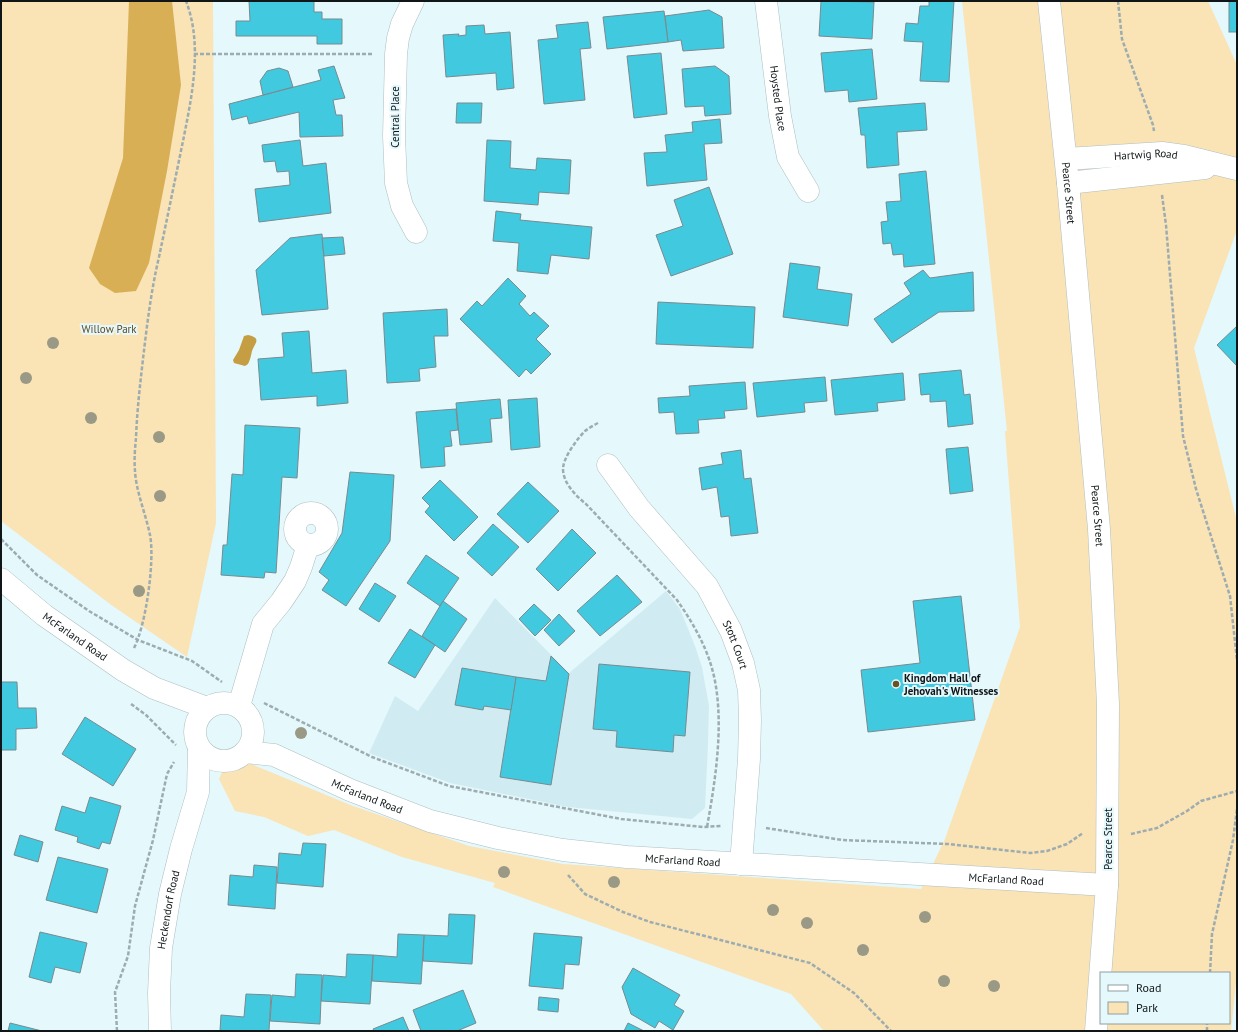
<svg xmlns="http://www.w3.org/2000/svg" width="1238" height="1032" font-family="'PT Sans',sans-serif">
<rect width="100%" height="100%" fill="#e5f8fc"/>
<polygon fill="#d0ecf2" points="666,591 680,609 695,646 702,667 709,706 708,744 705,808 692,819 568,807 450,783 369,753 395,696 418,711 495,598 569,673"/>
<g fill="#fae3b5" fill-rule="evenodd">
<polygon points="1,1 213,1 216,523 187,657 110,604 1,521"/>
<path d="M962,1H1208L1237,65V230L1194,348L1237,522V973L1231,1031H824L791,994L493,887L495,883L402,857L334,830L308,836L264,817L235,811L219,779L224,768L246,762L353,806L469,846L563,864L921,889L945,839L1020,627L1005,431H1007ZM1101,973H1229V1023H1101Z"/>
</g>
<polygon fill="#d8af55" points="129,1 172,1 181,85 167,171 149,263 136,291 115,293 100,284 89,268 123,158"/>
<path fill="#c59d42" d="M248,335C262,338 255,343 252,351C251,356 250,360 248,364L245,366L234,363L233,360L239,350L244,336Z"/>
<g fill="#41c9e0" stroke="#798a8e">
<polygon points="249,1 314,1 314,12 322,12 322,19 342,19 342,44 317,44 317,36 236,36 236,21 250,21"/>
<polygon points="821,1 874,2 872,39 819,36"/>
<polygon points="929,1 954,1 949,82 920,81 923,42 904,41 906,23 918,24 920,6 929,6"/>
<rect x="1229" y="1" width="8" height="31"/>
<polygon points="709,10 722,17 724,48 683,51 681,40 668,42 665,16"/>
<polygon points="664,11 668,42 607,49 603,17"/>
<polygon points="588,22 591,48 580,49 585,100 544,104 538,40 558,38 556,25"/>
<polygon points="484,25 485,34 510,32 514,88 497,90 496,73 446,77 443,35 459,34 458,36 466,35 466,26"/>
<polygon points="872,49 877,99 849,102 848,90 825,92 821,53"/>
<polygon points="661,53 667,114 634,118 627,56"/>
<polygon points="334,66 345,98 333,100 336,115 342,115 343,136 300,137 299,112 249,124 247,116 232,120 229,104 321,80 318,70"/>
<polygon points="715,66 729,76 731,114 705,116 704,106 685,107 682,69"/>
<polygon points="279,68 288,71 293,87 263,95 260,81 267,71"/>
<polygon points="457,103 482,103 481,123 456,123"/>
<polygon points="925,103 927,130 897,132 899,165 867,168 865,135 861,135 858,108"/>
<polygon points="720,119 722,143 704,144 707,180 647,186 644,153 667,152 665,135 693,132 692,122"/>
<polygon points="300,140 303,166 326,163 331,213 259,222 255,189 290,185 289,171 277,172 275,161 264,162 262,145"/>
<polygon points="487,140 511,141 510,168 536,170 537,158 571,160 569,194 539,192 538,205 484,201"/>
<polygon points="926,171 935,264 904,267 903,254 893,255 891,243 883,244 881,222 888,221 886,202 901,201 899,174"/>
<polygon points="709,187 733,254 671,276 656,235 683,226 674,200"/>
<polygon points="496,211 521,214 520,220 592,227 589,259 551,255 548,274 517,271 519,243 493,241"/>
<polygon points="322,234 328,309 262,315 256,270 290,238"/>
<polygon points="343,237 345,254 324,256 322,238"/>
<polygon points="790,263 820,267 817,289 852,294 848,326 783,317"/>
<polygon points="923,270 930,278 973,272 974,311 939,312 892,343 874,319 911,294 904,283"/>
<polygon points="508,278 526,296 519,304 530,316 534,312 549,326 536,339 551,354 531,374 526,369 519,377 460,319 477,301 482,306"/>
<polygon points="658,302 755,307 753,348 656,344"/>
<polygon points="447,309 448,336 434,336 436,367 419,369 420,381 387,383 383,313"/>
<polygon points="1237,326 1237,366 1217,345"/>
<polygon points="309,331 312,373 346,370 348,403 317,406 317,396 261,400 258,359 284,357 282,333"/>
<polygon points="961,370 964,395 970,394 973,424 948,427 946,401 930,402 930,394 921,395 919,374"/>
<polygon points="903,373 905,400 877,403 878,411 835,415 831,380"/>
<polygon points="825,377 827,401 804,403 805,412 757,417 753,383"/>
<polygon points="745,382 747,409 724,411 725,418 698,420 699,433 676,434 674,412 659,413 658,398 690,396 689,386"/>
<polygon points="537,398 540,447 511,450 508,400"/>
<polygon points="500,399 502,418 490,419 492,442 460,445 456,403"/>
<polygon points="456,409 458,430 450,431 452,446 444,447 445,466 421,468 416,412"/>
<polygon points="245,425 300,428 297,478 282,477 276,573 265,572 264,578 221,575 223,545 227,545 232,474 243,475"/>
<polygon points="968,447 973,491 950,494 946,449"/>
<polygon points="741,450 744,479 751,478 758,533 731,536 729,516 721,517 717,487 702,490 699,468 723,464 721,453"/>
<polygon points="350,472 394,475 390,541 346,606 322,590 329,580 319,572 342,533"/>
<polygon points="440,480 478,517 454,541 425,512 430,506 422,498"/>
<polygon points="528,482 559,511 528,543 497,514"/>
<polygon points="493,524 519,547 492,576 467,553"/>
<polygon points="572,529 596,553 558,591 536,569"/>
<polygon points="426,555 459,578 440,606 407,583"/>
<polygon points="617,575 642,602 600,636 577,611"/>
<polygon points="375,583 396,596 379,622 359,609"/>
<polygon points="961,596 975,720 868,732 861,670 920,663 913,601"/>
<polygon points="443,601 467,619 445,652 422,636"/>
<polygon points="534,604 551,620 535,636 519,619"/>
<polygon points="559,614 575,631 559,646 544,630"/>
<polygon points="410,629 435,645 415,678 388,663"/>
<polygon points="551,656 569,674 551,785 500,777 516,677 546,681"/>
<polygon points="599,664 690,672 685,736 674,735 673,752 616,747 617,731 593,729"/>
<polygon points="462,668 516,677 511,710 484,706 483,710 455,705"/>
<polygon points="1,682 17,682 18,708 36,708 37,728 16,729 16,750 1,750"/>
<polygon points="85,717 136,749 113,786 62,754"/>
<polygon points="90,797 121,806 110,844 102,842 99,849 77,842 78,837 55,830 62,806 85,813"/>
<polygon points="20,835 43,842 38,862 14,855"/>
<polygon points="303,843 326,844 323,887 277,883 279,853 301,855"/>
<polygon points="58,857 108,869 97,913 46,900"/>
<polygon points="254,865 277,867 275,909 228,905 230,875 253,877"/>
<polygon points="449,914 475,915 472,964 423,961 424,935 448,936"/>
<polygon points="40,932 87,943 80,973 55,967 51,983 29,977"/>
<polygon points="534,933 582,937 579,965 565,964 563,989 529,986"/>
<polygon points="398,934 424,935 421,984 372,981 373,955 397,957"/>
<polygon points="347,954 373,955 370,1004 321,1001 323,975 346,977"/>
<polygon points="633,968 680,995 674,1005 684,1011 673,1030 659,1021 655,1028 631,1014 622,987"/>
<polygon points="296,974 322,975 320,1024 270,1021 272,995 295,997"/>
<polygon points="463,990 476,1023 457,1031 421,1031 413,1010"/>
<polygon points="246,994 271,995 269,1031 220,1031 221,1015 244,1017"/>
<polygon points="539,997 559,999 558,1012 538,1010"/>
<polygon points="403,1017 409,1031 374,1031 373,1029"/>
<polygon points="10,1023 42,1031 8,1031"/>
<polygon points="628,1023 644,1031 624,1031"/>
</g>
<g fill="none" stroke-linecap="round" stroke-linejoin="round">
<defs>
<g id="minor">
<polyline points="413,1 402,24 398,38 396,54 394,136 396,183 402,206 416,232"/>
<path id="s1" d="M766,1L780,116L788,157L808,191"/>
<path id="s2" d="M1066,159L1162,153L1184,156L1237,169"/>
<polyline points="1068,183 1205,168"/>
<path id="s3" d="M608,465L639,508L707,586L731,631L743,663L749,690L750,720L749,759L741,864"/>
<circle cx="311" cy="529" r="16"/>
<path id="s4" d="M1,579L44,615L123,670L154,688L207,708"/>
<circle cx="224" cy="732" r="29"/>
<polyline points="239,706 263,624 281,602 295,581 301,567 308,545"/>
<path id="s5" d="M246,752L274,755L350,790L430,821L498,838L563,850L627,857L1107,885"/>
<path id="s6" d="M160,1031L159,993L161,948L170,894L181,849L198,792L199,747"/>
</g>
<g id="major">
<path id="s7" d="M1049,1L1068,183L1099,529L1108,704L1107,885L1096,1031"/>
</g>
</defs>
<use href="#minor" stroke="#adbfc3" stroke-width="23"/>
<use href="#major" stroke="#adbfc3" stroke-width="23"/>
<g stroke="#9dacaf" stroke-width="2.5" stroke-dasharray="4 2" stroke-linecap="butt">
<polyline points="1118,1 1122,39 1153,125 1154,131"/>
<polyline points="194,54 372,54"/>
<polyline points="1162,195 1166,225 1183,436 1196,489 1230,596 1237,660"/>
<path d="M598,423C594,425 589,428 585,431C577,439 563,458 563,469C563,483 576,496 586,504L677,600C691,620 704,642 711,665C726,714 716,777 707,827"/>
<polyline points="1,539 37,575 89,611 138,640 192,661 222,682"/>
<path d="M134,648C146,625 155,560 150,535C146,515 136,491 135,471C134,460 135,448 136,438C137,411 140,385 143,359C147,325 151,291 159,257C167,219 175,180 183,141C192,96 203,45 186,1"/>
<polyline points="264,703 372,757 449,786 621,819 703,827 721,826"/>
<polyline points="131,704 146,715 176,745"/>
<polyline points="766,828 842,840 948,844 1030,853 1047,851 1067,844 1083,833"/>
<polyline points="1131,834 1157,828 1187,811 1201,801 1237,791"/>
<polyline points="568,875 585,894 623,912 650,922 810,963 854,993 891,1031"/>
<polyline points="1210,973 1212,934 1233,840 1237,809"/>
<polyline points="117,1031 115,992 128,956 135,906 153,840 167,774 174,762"/>
<polyline points="1207,1031 1207,1023"/>
</g>
<use href="#minor" stroke="#fff" stroke-width="22"/>
<use href="#major" stroke="#fff" stroke-width="22"/>
</g>
<g fill="#9a9986">
<circle cx="53" cy="343" r="6"/>
<circle cx="26" cy="378" r="6"/>
<circle cx="91" cy="418" r="6"/>
<circle cx="159" cy="437" r="6"/>
<circle cx="160" cy="496" r="6"/>
<circle cx="139" cy="591" r="6"/>
<circle cx="301" cy="733" r="6"/>
<circle cx="504" cy="872" r="6"/>
<circle cx="614" cy="882" r="6"/>
<circle cx="773" cy="910" r="6"/>
<circle cx="925" cy="917" r="6"/>
<circle cx="807" cy="923" r="6"/>
<circle cx="863" cy="950" r="6"/>
<circle cx="944" cy="981" r="6"/>
<circle cx="994" cy="986" r="6"/>
</g>
<circle fill="#685221" stroke="#e5f8fc" stroke-width="1.5" cx="896" cy="684" r="4"/>
<g text-anchor="middle" dominant-baseline="central" stroke-width="4" stroke-linejoin="round" paint-order="stroke">
<g font-size="11" fill="#101618" stroke="#e5f8fc">
<text stroke="none"><textPath href="#s1" startOffset="98">Hoysted Place</textPath></text>
<text transform="translate(395 117) rotate(-90)">Central Place</text>
<text stroke="none"><textPath href="#s2" startOffset="80">Hartwig Road</textPath></text>
<text stroke="none"><textPath href="#s7" startOffset="193">Pearce Street</textPath></text>
<text stroke="none"><textPath href="#s7" startOffset="517">Pearce Street</textPath></text>
<text stroke="none"><textPath href="#s4" startOffset="94">McFarland Road</textPath></text>
<text stroke="none"><textPath href="#s3" startOffset="222">Stott Court</textPath></text>
<text stroke="none"><textPath href="#s5" startOffset="130">McFarland Road</textPath></text>
<text transform="translate(1108 839) rotate(-90)">Pearce Street</text>
<text stroke="none"><textPath href="#s5" startOffset="454">McFarland Road</textPath></text>
<text stroke="none"><textPath href="#s5" startOffset="778">McFarland Road</textPath></text>
<text stroke="none"><textPath href="#s6" startOffset="122">Heckendorf Road</textPath></text>
</g>
<g font-size="11" fill="#5d4b25" stroke="#e5f8fc">
<text x="109" y="329">Willow Park</text>
</g>
<g font-size="11" font-weight="bold" fill="#101618" stroke="#e5f8fc" text-anchor="start">
<text x="904" y="678">Kingdom Hall of<tspan x="904" dy="13">Jehovah's Witnesses</tspan></text>
</g>
</g>
<rect width="1238" height="1032" fill="none" stroke="#101618" stroke-width="4"/>
<rect x="1100" y="972" width="130" height="52" fill="#e5f8fc" stroke="#909ea1"/>
<rect x="1108" y="985" width="20" height="6" fill="#ffffff" stroke="#909ea1"/>
<text x="1136" y="992" font-size="12" fill="#101618">Road</text>
<rect x="1108" y="1002" width="20" height="12" fill="#fae3b5" stroke="#909ea1"/>
<text x="1136" y="1012" font-size="12" fill="#101618">Park</text>
</svg>
